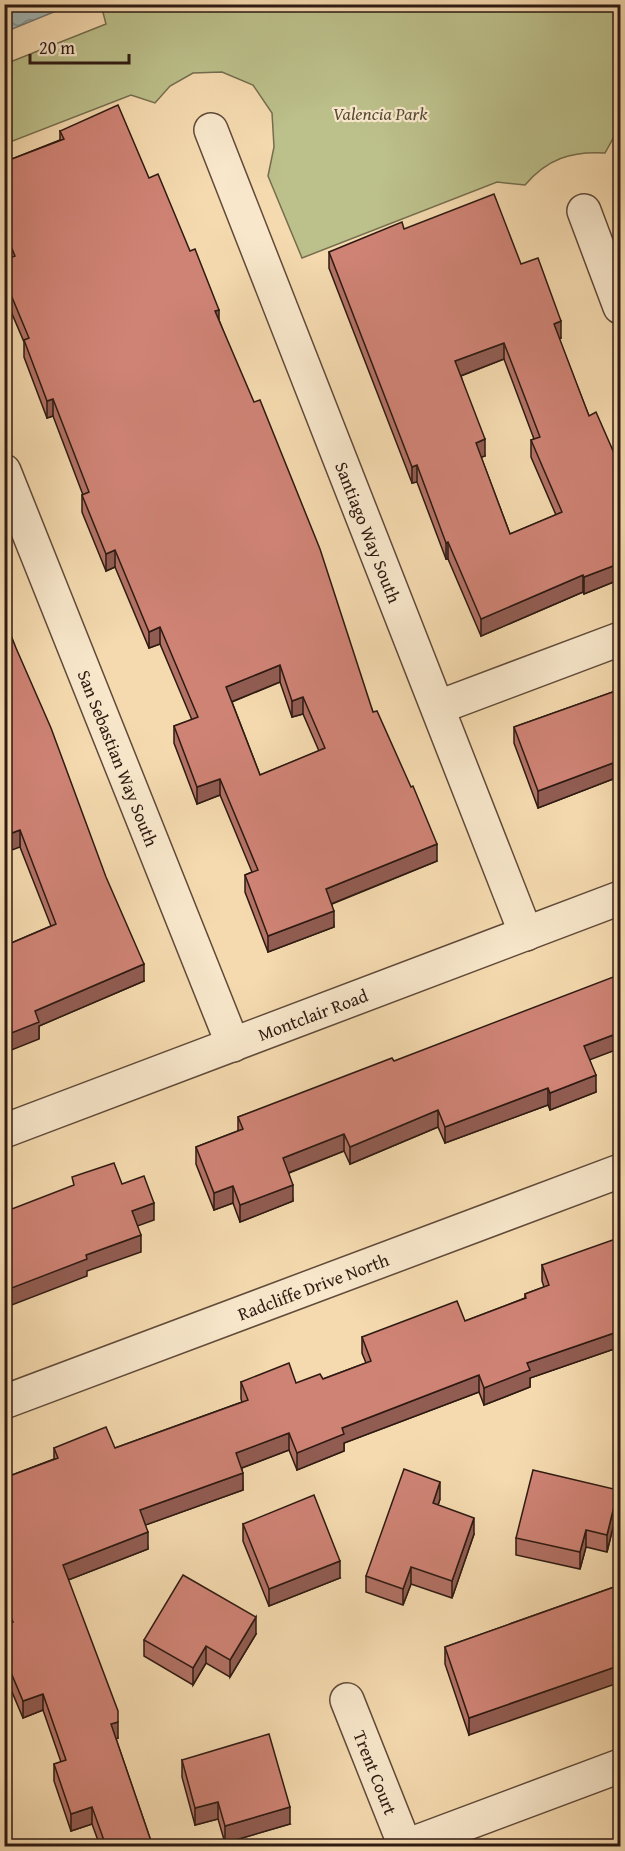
<svg xmlns="http://www.w3.org/2000/svg" width="625" height="1851" font-family="'Gentium Book Plus',serif">
<defs>
<pattern id="water-waves" width="16" height="10" patternUnits="userSpaceOnUse" patternTransform="scale(1.5)"><rect width="16" height="10" fill="#a2b7b7"/><path d="M0 5q4-4 8 0t8 0" fill="none" stroke="#849493"/></pattern>
</defs>
<rect width="100%" height="100%" fill="#f5daaf"/>
<filter id="stains"><feTurbulence type="fractalNoise" baseFrequency=".00333" numOctaves="4"/><feColorMatrix values="0 0 0 0 .2 0 0 0 0 .09 0 0 0 0 .02 0 0 0 .5 -.17"/></filter>
<radialGradient id="worn" r=".72"><stop offset=".6" stop-color="#630" stop-opacity="0"/><stop offset="1" stop-color="#630" stop-opacity=".3"/></radialGradient>
<path fill="#bcc08b" stroke="#756d4e" stroke-width="1.5" d="M101,5H620V133L615,135L605,153C571,151 547,159 525,185L497,182L302,258L268,176L274,147L272,113L253,85L222,72L193,73L170,86L155,103L131,95L5,144V64L106,24Z"/>
<polygon fill="url(#water-waves)" stroke="#747875" stroke-width="1.5" points="5,4 60,5 61,9 5,32"/>
<g fill="none" stroke-linecap="round" stroke-linejoin="round">
<defs>
<g id="minor">
<path id="s1" d="M211,130L526,934"/>
<polyline points="584,211 620,307"/>
<path id="s2" d="M4,471L233,1045"/>
<polyline points="439,707 620,639"/>
<path id="s3" d="M4,1131L620,898"/>
<path id="s4" d="M4,1402L620,1171"/>
<path id="s5" d="M347,1700L405,1846"/>
<polyline points="406,1846 620,1766"/>
</g>
</defs>
<use href="#minor" stroke="#604a39" stroke-width="36"/>
<use href="#minor" stroke="#f8e7cb" stroke-width="33"/>
</g>
<g fill="#b27165" stroke="#2e1a12" stroke-width="1.5" fill-rule="evenodd">
<path d="M60,131L149,178L219,320L373,712L437,861L332,904L334,927L268,952L245,892V875L252,872L220,795L197,804L174,743V726L192,720L160,644L149,648L115,567L106,571L82,512V495H83L53,416L47,418L24,357V342L4,295V260L9,258L4,246V162L60,140ZM280,682L292,717L303,714L319,751L260,775L232,702Z"/>
<path d="M404,229L521,264L561,338L559,339L589,416L621,469V579L584,594L583,592L481,636L448,559H446L417,482L412,483L329,268V252ZM504,359L534,439L531,440V457L556,515L510,534L481,457L485,456L461,376Z"/>
<polygon points="4,618 144,981 39,1026 39,1039 9,944 51,926 20,847"/>
<polygon points="621,689 621,785 616,787 613,779 538,808 514,743 514,727"/>
<polygon points="590,1060 596,1092 550,1110 548,1105 445,1143 438,1127 350,1164 344,1151 289,1173 293,1201 240,1222 233,1203 214,1210 196,1164 196,1147 238,1131 238,1117 394,1061"/>
<polygon points="542,1265 620,1329 620,1347 530,1378 530,1387 484,1405 479,1392 344,1443 344,1451 297,1470 289,1450 242,1468 243,1490 145,1525 148,1549 68,1580 118,1738 116,1739 152,1844 163,1846 100,1846 92,1824 71,1831 54,1781 54,1764 61,1762 43,1710 23,1718 4,1673 4,1625 7,1624 4,1618 4,1478 54,1459 54,1448 115,1448 242,1402 241,1399 241,1382 296,1383 323,1379 366,1363 362,1353 362,1337 465,1321 525,1298 525,1294 544,1287 542,1281"/>
<polygon points="621,1384 621,1417 616,1403 616,1386"/>
<polygon points="440,1499 438,1505 474,1534 452,1598 411,1584 403,1605 366,1592 366,1576"/>
<polygon points="618,1507 607,1552 586,1547 580,1569 516,1555 516,1538"/>
<polygon points="243,1524 340,1578 269,1606 243,1541"/>
<polygon points="617,1586 469,1735 445,1664 445,1647"/>
<polygon points="256,1634 230,1677 206,1663 193,1685 144,1656 144,1640"/>
<polygon points="182,1760 290,1824 225,1843 218,1819 195,1825 182,1777"/>
</g>
<g fill="#915c52" stroke="#2e1a12" stroke-width="1.5">
<polygon points="219,310 219,327 215,311"/>
<polygon points="561,321 561,338 554,341 554,324"/>
<polygon points="504,343 504,359 455,378 455,361"/>
<polygon points="53,399 53,416 47,418 47,401"/>
<polygon points="485,439 485,456 476,459 476,443"/>
<polygon points="417,465 417,482 412,483 412,467"/>
<polygon points="448,542 448,559 446,559 446,543"/>
<polygon points="115,550 115,567 106,571 106,554"/>
<polygon points="621,563 621,579 584,594 584,577"/>
<polygon points="583,575 583,592 481,636 481,619"/>
<polygon points="160,627 160,644 149,648 149,632"/>
<polygon points="280,665 280,682 226,704 226,687"/>
<polygon points="303,697 303,714 292,717 292,701"/>
<polygon points="613,763 613,779 538,808 538,791"/>
<polygon points="621,768 621,785 616,787 616,770"/>
<polygon points="220,779 220,795 197,804 197,787"/>
<polygon points="20,830 20,847 4,853 4,836"/>
<polygon points="437,844 437,861 326,906 326,889"/>
<polygon points="334,911 334,927 268,952 268,936"/>
<polygon points="144,964 144,981 39,1026 39,1039 4,1053 4,1036 35,1011"/>
<polygon points="621,1032 621,1048 584,1062 584,1046"/>
<polygon points="596,1075 596,1092 550,1110 550,1093"/>
<polygon points="548,1088 548,1105 445,1143 445,1127"/>
<polygon points="438,1110 438,1127 350,1164 350,1147"/>
<polygon points="344,1134 344,1151 283,1175 283,1158"/>
<polygon points="293,1185 293,1201 240,1222 240,1205"/>
<polygon points="233,1186 233,1203 214,1210 214,1193"/>
<polygon points="154,1203 154,1220 132,1228 132,1211"/>
<polygon points="141,1235 141,1252 87,1271 87,1276 4,1308 4,1291 86,1255"/>
<polygon points="621,1312 621,1329 615,1331 615,1315"/>
<polygon points="620,1331 620,1347 530,1378 530,1387 484,1405 484,1388 527,1363"/>
<polygon points="479,1375 479,1392 344,1443 344,1451 297,1470 297,1453 342,1428"/>
<polygon points="289,1433 289,1450 236,1470 236,1453"/>
<polygon points="243,1473 243,1490 140,1527 140,1510"/>
<polygon points="440,1482 440,1499 433,1520 433,1503"/>
<polygon points="618,1490 618,1507 607,1552 607,1535"/>
<polygon points="474,1518 474,1534 452,1598 452,1581"/>
<polygon points="586,1530 586,1547 580,1569 580,1552"/>
<polygon points="148,1532 148,1549 63,1582 63,1565"/>
<polygon points="340,1561 340,1578 269,1606 269,1589"/>
<polygon points="411,1567 411,1584 403,1605 403,1589"/>
<polygon points="256,1617 256,1634 230,1677 230,1660"/>
<polygon points="206,1646 206,1663 193,1685 193,1668"/>
<polygon points="621,1665 621,1682 469,1735 469,1718"/>
<polygon points="43,1694 43,1710 23,1718 23,1701"/>
<polygon points="118,1722 118,1738 111,1741 111,1724"/>
<polygon points="218,1802 218,1819 195,1825 195,1808"/>
<polygon points="92,1807 92,1824 71,1831 71,1814"/>
<polygon points="290,1807 290,1824 225,1843 225,1826"/>
</g>
<g fill="#cf8375" stroke="#2e1a12" stroke-width="1.5" fill-rule="evenodd">
<path d="M118,105L149,178L158,174L190,251L195,249L219,310L215,311L254,402L260,400L320,549L373,712L377,711L411,787L413,786L437,844L326,889L334,911L268,936L245,875L258,870L220,779L197,787L174,726L198,717L160,627L149,632L115,550L106,554L82,495L89,492L53,399L47,401L24,340L29,338L4,278V260L15,256L4,229V162L64,139L60,131ZM280,665L292,701L303,697L325,748L260,775L226,687Z"/>
<path d="M494,194L521,264L538,258L561,321L554,324L589,416L596,412L621,469V563L584,577L583,575L481,619L448,542L446,543L417,465L412,467L329,252L402,222L404,229ZM504,343L540,437L531,440L562,512L510,534L476,443L485,439L455,361Z"/>
<polygon points="4,618 16,648 51,728 106,877 144,964 35,1011 39,1022 4,1036 4,934 9,944 56,924 20,830 4,836"/>
<polygon points="621,689 621,768 616,770 613,763 538,791 514,727"/>
<polygon points="621,974 621,1032 584,1046 596,1075 550,1093 548,1088 445,1127 438,1110 350,1147 344,1134 283,1158 293,1185 240,1205 233,1186 214,1193 196,1147 243,1129 238,1117 392,1058 394,1061"/>
<polygon points="114,1163 122,1184 144,1176 154,1203 132,1211 141,1235 86,1255 87,1259 4,1291 4,1212 74,1185 72,1177"/>
<polygon points="621,1237 621,1312 615,1315 620,1331 527,1363 530,1370 484,1388 479,1375 342,1428 344,1434 297,1453 289,1433 236,1453 243,1473 140,1510 148,1532 63,1565 118,1711 118,1722 111,1724 152,1844 161,1841 163,1846 106,1846 92,1807 71,1814 54,1764 66,1760 43,1694 23,1701 4,1656 4,1625 13,1622 4,1601 4,1478 58,1458 54,1448 106,1427 115,1448 248,1400 241,1382 289,1363 296,1383 320,1374 323,1379 371,1361 362,1337 457,1301 465,1321 526,1298 525,1294 549,1285 542,1265"/>
<polygon points="621,1384 621,1400 616,1386"/>
<polygon points="404,1469 440,1482 433,1503 474,1518 452,1581 411,1567 403,1589 366,1576"/>
<polygon points="533,1470 618,1490 607,1535 586,1530 580,1552 516,1538"/>
<polygon points="314,1495 340,1561 269,1589 243,1524"/>
<polygon points="183,1575 256,1617 230,1660 206,1646 193,1668 144,1640"/>
<polygon points="617,1586 621,1597 621,1665 469,1718 445,1647"/>
<polygon points="269,1734 290,1807 225,1826 218,1802 195,1808 182,1760"/>
<polygon points="621,1841 621,1846 606,1846"/>
</g>
<g text-anchor="middle" dominant-baseline="central" stroke-width="4.5" stroke-linejoin="round" paint-order="stroke">
<g font-size="18" font-style="italic" fill="#594c36" stroke="#f8e7cb">
<text x="380" y="113">Valencia Park</text>
</g>
<g font-size="18" fill="#2e1a12" stroke="#f8e7cb">
<text stroke="none"><textPath href="#s1" startOffset="432">Santiago Way South</textPath></text>
<text stroke="none"><textPath href="#s2" startOffset="309">San Sebastian Way South</textPath></text>
<text stroke="none"><textPath href="#s3" startOffset="330">Montclair Road</textPath></text>
<text stroke="none"><textPath href="#s4" startOffset="330">Radcliffe Drive North</textPath></text>
<text stroke="none"><textPath href="#s5" startOffset="78">Trent Court</textPath></text>
</g>
</g>
<rect width="625" height="1851" fill="none" stroke="#f5daaf" stroke-width="24"/>
<rect x="6" y="6" width="613" height="1839" fill="none" stroke="#2e1a12" stroke-width="3"/>
<rect x="12" y="12" width="601" height="1827" fill="none" stroke="#2e1a12" stroke-width="1.5"/>
<path d="M30 54v9h99v-9" fill="none" stroke="#2e1a12" stroke-width="3"/>
<text x="39" y="54" font-size="18" fill="#2e1a12" stroke="#f8e7cb" stroke-width="4.5" paint-order="stroke">20 m</text>
<rect width="100%" height="100%" filter="url(#stains)"/>
<rect width="100%" height="100%" fill="url(#worn)"/>
</svg>
